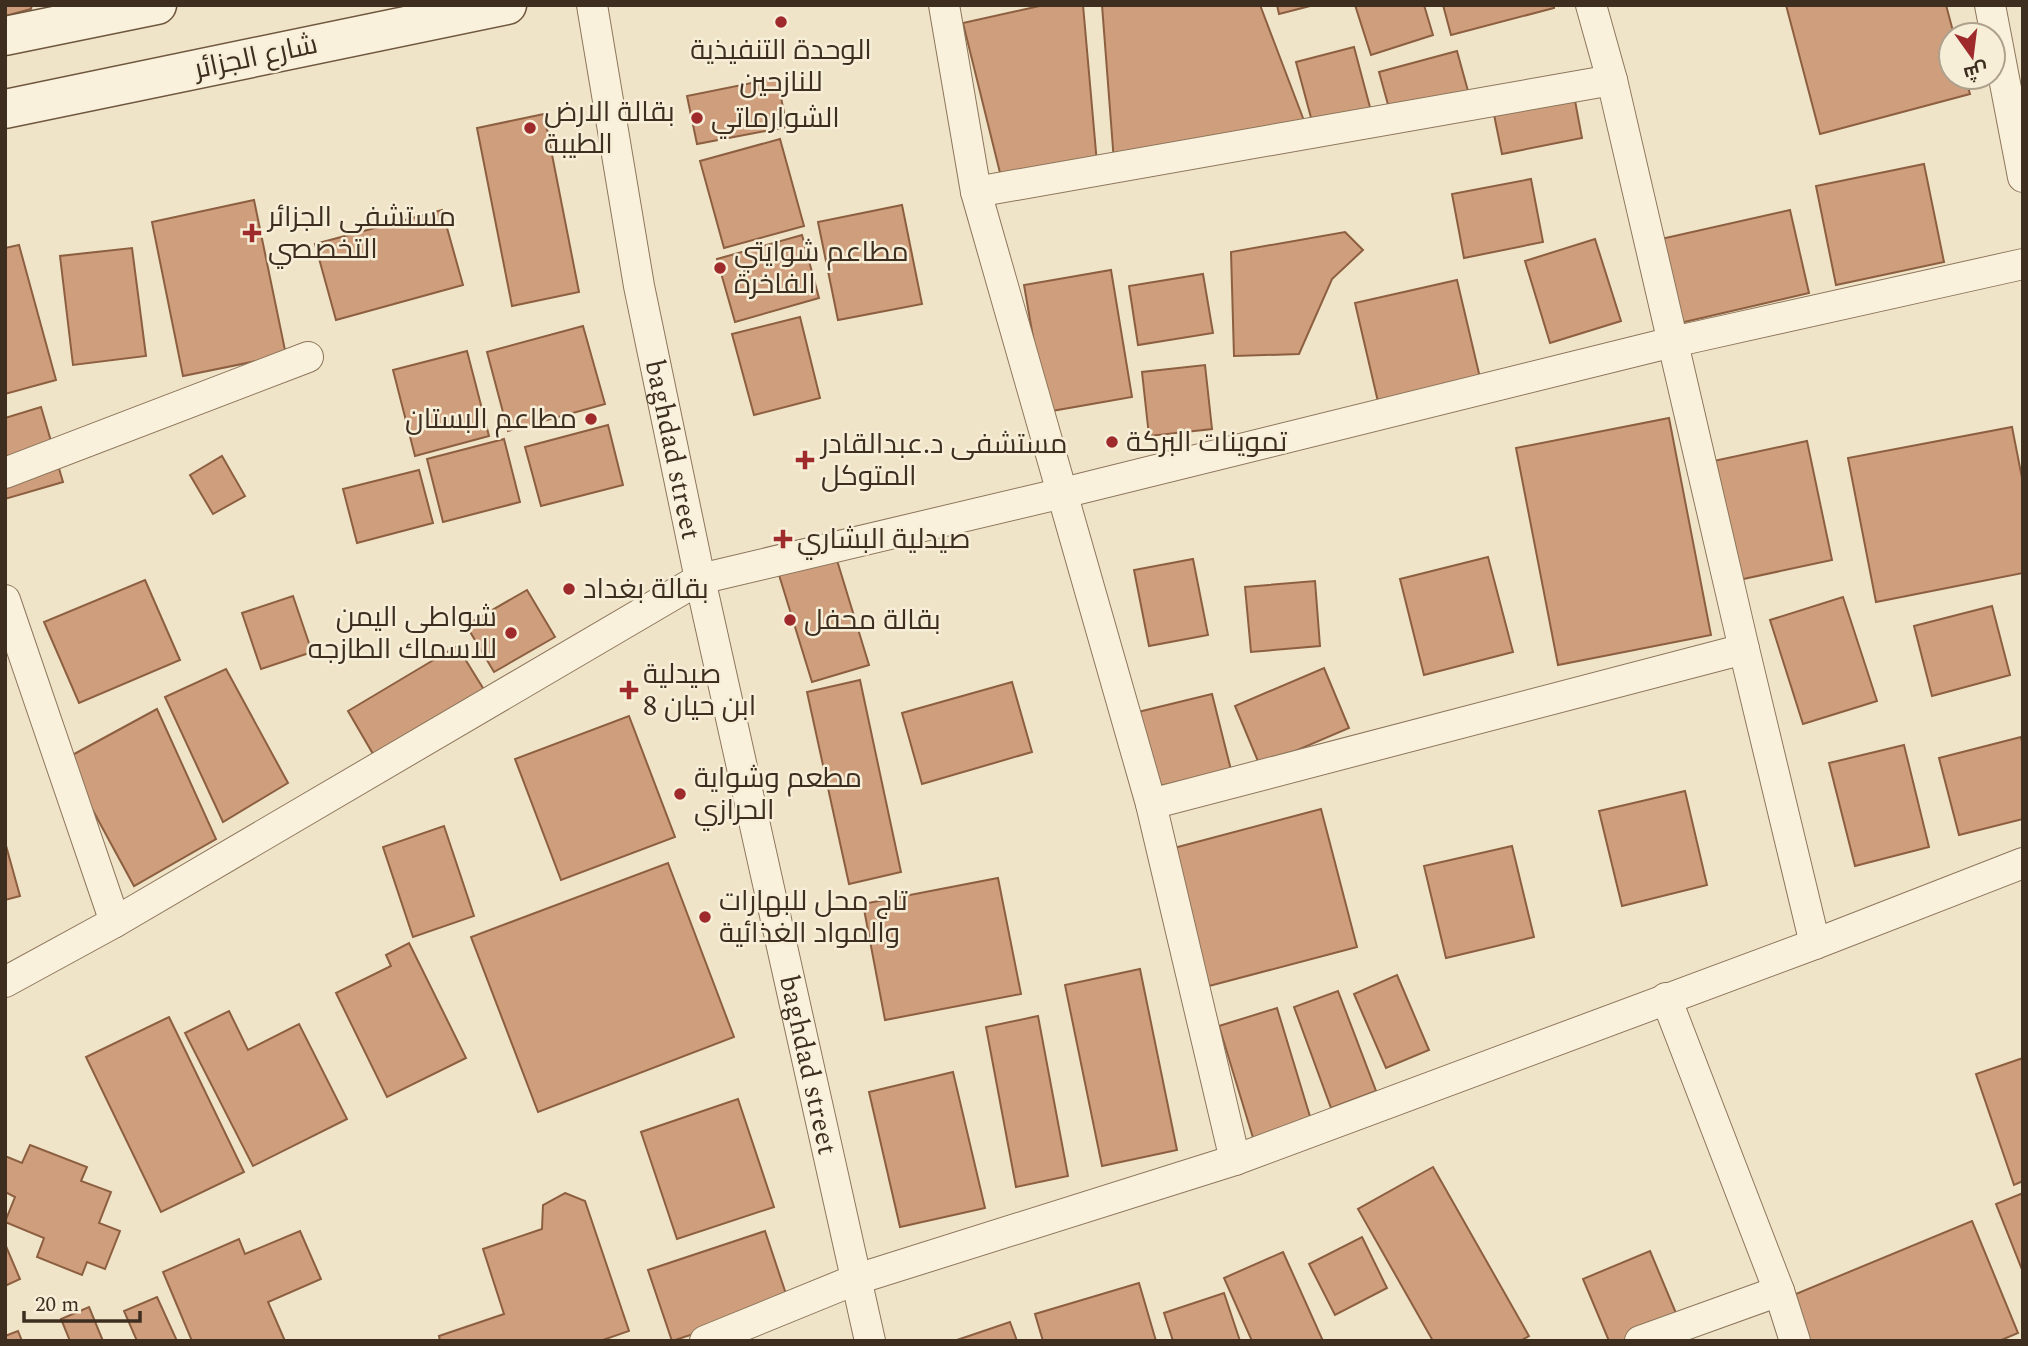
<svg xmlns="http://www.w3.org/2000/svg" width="2028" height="1346" font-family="Spectral,Cairo,serif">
<rect width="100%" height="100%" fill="#f0e4c8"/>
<g fill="#cf9f7d" stroke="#8d5f41" stroke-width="2">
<polygon points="5,5 32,5 31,9 5,16"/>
<polygon points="1044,5 1083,5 1098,175 1006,197 963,23"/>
<polygon points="1102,5 1260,5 1306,126 1115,175"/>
<polygon points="1277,5 1314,5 1279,14"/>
<polygon points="1355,5 1424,5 1433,35 1371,55"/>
<polygon points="1443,5 1554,5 1554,8 1451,35"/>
<polygon points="1786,5 1946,5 1954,35 1951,35 1951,77 1965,77 1970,94 1820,134"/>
<polygon points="1354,47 1371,111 1313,125 1296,62"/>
<polygon points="1457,51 1473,109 1395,130 1379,72"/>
<polygon points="1570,74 1582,138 1502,154 1489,90"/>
<polygon points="777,78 787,127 697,144 687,96"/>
<polygon points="544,114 579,292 512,306 477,128"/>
<polygon points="780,139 804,226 724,248 700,161"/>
<polygon points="1924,164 1944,262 1836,285 1816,186"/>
<polygon points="1531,179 1543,242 1464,258 1452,194"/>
<polygon points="254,200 286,355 183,376 152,222"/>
<polygon points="902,205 922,304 838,320 818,222"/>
<polygon points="442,210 463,285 336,320 315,244"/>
<polygon points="1790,210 1809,293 1680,323 1661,239"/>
<polygon points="1345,232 1363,250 1332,279 1299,354 1234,356 1231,252"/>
<polygon points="802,235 819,298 735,322 717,259"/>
<polygon points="1595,239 1621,321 1550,343 1525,261"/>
<polygon points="19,245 56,380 5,394 5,248"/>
<polygon points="132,248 146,356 73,365 60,256"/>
<polygon points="1111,270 1132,397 1046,412 1024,285"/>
<polygon points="1203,274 1213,333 1138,345 1129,286"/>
<polygon points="1457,280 1481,382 1379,406 1355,303"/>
<polygon points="800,317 820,398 754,415 732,334"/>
<polygon points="583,326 605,404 508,431 487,352"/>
<polygon points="467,351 489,436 415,456 393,370"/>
<polygon points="1205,365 1212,429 1149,436 1142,372"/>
<polygon points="41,407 63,482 5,499 5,418"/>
<polygon points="1669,418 1711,635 1558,665 1516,448"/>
<polygon points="608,425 623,485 541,506 525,447"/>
<polygon points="2012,427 2023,483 2023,573 1876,602 1848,458"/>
<polygon points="504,439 520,502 443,522 427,459"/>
<polygon points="1807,441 1832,560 1734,581 1709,462"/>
<polygon points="222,456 245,496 213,514 190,475"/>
<polygon points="419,470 433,523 357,543 343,489"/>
<polygon points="836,557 869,665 812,682 779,575"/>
<polygon points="1488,557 1513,652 1424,675 1400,579"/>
<polygon points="1193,559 1208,635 1149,646 1134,570"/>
<polygon points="145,580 180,660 79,703 44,622"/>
<polygon points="1315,581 1320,646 1251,652 1245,587"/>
<polygon points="527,590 555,637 494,672 466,625"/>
<polygon points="293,596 312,652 261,669 242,613"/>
<polygon points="1843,597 1877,701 1803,724 1770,620"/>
<polygon points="1992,606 2010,675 1932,696 1914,626"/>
<polygon points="457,646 486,693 376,759 348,711"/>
<polygon points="1324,668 1349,728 1260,766 1235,706"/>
<polygon points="226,669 288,783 223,822 165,697"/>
<polygon points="860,680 901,872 849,884 807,692"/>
<polygon points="1012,682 1032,752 922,784 902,713"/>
<polygon points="1212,694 1231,770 1155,787 1138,712"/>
<polygon points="157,709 216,839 134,886 65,759"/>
<polygon points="629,716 675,837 561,880 515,759"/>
<polygon points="2021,737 2023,746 2023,819 1959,835 1939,758"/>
<polygon points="1904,745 1929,847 1855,866 1829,763"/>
<polygon points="1685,791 1707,885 1622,906 1599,811"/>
<polygon points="1321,809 1357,947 1209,986 1174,848"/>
<polygon points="444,826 474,916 413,937 383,847"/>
<polygon points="5,842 20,896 5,900"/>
<polygon points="1512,846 1534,937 1446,958 1424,866"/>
<polygon points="668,863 734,1037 538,1112 471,937"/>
<polygon points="998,878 1021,994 885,1020 863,904"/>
<polygon points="409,943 466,1058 387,1097 336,993 391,966 386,955"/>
<polygon points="1140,969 1177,1150 1102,1166 1065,985"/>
<polygon points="1397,975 1429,1050 1386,1068 1354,994"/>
<polygon points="1338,991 1376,1091 1331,1108 1294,1007"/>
<polygon points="1277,1008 1312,1123 1254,1141 1219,1026"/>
<polygon points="229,1011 248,1050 299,1024 347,1119 253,1166 185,1033"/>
<polygon points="1038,1016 1068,1176 1016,1187 986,1027"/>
<polygon points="169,1017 244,1172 161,1212 86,1057"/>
<polygon points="2023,1058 2023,1181 2014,1185 1976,1074"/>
<polygon points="953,1072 985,1208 900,1227 869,1092"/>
<polygon points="738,1099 774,1207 677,1239 641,1132"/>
<polygon points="30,1145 87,1167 81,1181 111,1192 99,1223 120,1231 105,1269 87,1262 82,1275 37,1257 44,1238 5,1222 15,1197 5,1192 5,1156 22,1163"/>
<polygon points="1433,1167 1529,1336 1520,1341 1433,1341 1358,1209"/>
<polygon points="565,1193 585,1201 629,1331 600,1341 440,1341 439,1336 504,1314 483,1249 542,1229 543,1205"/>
<polygon points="2023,1193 2023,1272 1996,1204"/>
<polygon points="1972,1221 2018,1333 1999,1341 1809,1341 1791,1296"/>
<polygon points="300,1231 321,1279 268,1302 285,1341 192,1341 163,1272 239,1239 245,1254"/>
<polygon points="765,1231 789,1303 672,1341 648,1270"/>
<polygon points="1362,1237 1387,1288 1335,1315 1309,1264"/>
<polygon points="5,1244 20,1279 5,1286"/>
<polygon points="1650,1251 1678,1318 1622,1341 1609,1341 1583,1279"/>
<polygon points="1283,1252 1323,1341 1252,1341 1224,1278"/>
<polygon points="1139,1283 1156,1341 1043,1341 1035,1314"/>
<polygon points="1224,1293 1240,1341 1173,1341 1164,1313"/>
<polygon points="157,1297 177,1341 137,1341 124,1311"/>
<polygon points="89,1307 103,1341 70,1341 61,1319"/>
<polygon points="1010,1322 1017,1341 954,1341"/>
<polygon points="18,1331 22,1341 5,1341 5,1336"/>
</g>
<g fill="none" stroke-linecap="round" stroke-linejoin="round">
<defs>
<g id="minor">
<path id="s1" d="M592,5L639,286L700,579L870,1341"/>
<polyline points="944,5 976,192 1151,804 1235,1160"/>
<polyline points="1591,5 1612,80 1744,649 1815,944"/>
<polyline points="1990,5 2023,177"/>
<polyline points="976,192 1612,80"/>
<polyline points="5,473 308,357"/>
<polyline points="5,600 115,922"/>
<polyline points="1151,804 1744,649"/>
<polyline points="5,982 115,922 700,579 1063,493 1673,342 2023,264"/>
<polyline points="1666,998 1779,1291 1795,1341"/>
<polyline points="705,1341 857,1279 1235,1160 1815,944 2023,863"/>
<polyline points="1640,1341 1779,1291"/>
</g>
<g id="secondary">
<polyline points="5,36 157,5"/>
<polyline points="5,109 507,5"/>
</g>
</defs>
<use href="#minor" stroke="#8d765c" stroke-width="32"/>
<use href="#secondary" stroke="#6f573f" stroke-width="41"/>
<use href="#minor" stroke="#faf1dc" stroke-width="30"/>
<use href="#secondary" stroke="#faf1dc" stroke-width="38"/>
</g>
<g fill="#9e2a2b" stroke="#f7eed8" stroke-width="2.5">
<circle cx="781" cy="22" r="7"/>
<circle cx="697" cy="118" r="7"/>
<circle cx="530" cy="128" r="7"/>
<path d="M248.5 222.5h7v7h7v7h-7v7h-7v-7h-7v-7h7z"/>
<circle cx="720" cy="268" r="7"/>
<circle cx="591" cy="419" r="7"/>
<circle cx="1112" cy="442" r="7"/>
<path d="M801.5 449.5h7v7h7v7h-7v7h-7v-7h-7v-7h7z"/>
<path d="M779.5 528.5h7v7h7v7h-7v7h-7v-7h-7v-7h7z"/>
<circle cx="569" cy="589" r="7"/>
<circle cx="790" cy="620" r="7"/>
<circle cx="511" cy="633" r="7"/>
<path d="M625.5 679.5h7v7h7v7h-7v7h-7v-7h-7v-7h7z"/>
<circle cx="680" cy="794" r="7"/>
<circle cx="705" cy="917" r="7"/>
</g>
<g text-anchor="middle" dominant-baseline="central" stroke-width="5" stroke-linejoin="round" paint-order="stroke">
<g font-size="28" fill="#3d2e20" stroke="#f7eed8" text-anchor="start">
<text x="781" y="50" text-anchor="middle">الوحدة التنفيذية<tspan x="781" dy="32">للنازحين</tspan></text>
<text x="544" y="112">بقالة الارض<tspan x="544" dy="32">الطيبة</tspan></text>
<text x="711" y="118">الشوارماتي</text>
<text x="268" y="217">مستشفى الجزائر<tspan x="268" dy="32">التخصصي</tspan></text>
<text x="734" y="252">مطاعم شوايتي<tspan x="734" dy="32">الفاخرة</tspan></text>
<text x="577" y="419" text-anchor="end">مطاعم البستان</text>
<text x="1126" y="442">تموينات البركة</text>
<text x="821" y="444">مستشفى د.عبدالقادر<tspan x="821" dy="32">المتوكل</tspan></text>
<text x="797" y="539">صيدلية البشاري</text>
<text x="583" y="589">بقالة بغداد</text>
<text x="497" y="617" text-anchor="end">شواطى اليمن<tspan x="497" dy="32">للاسماك الطازجه</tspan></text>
<text x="804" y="620">بقالة محفل</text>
<text x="643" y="674">صيدلية<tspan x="643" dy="32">ابن حيان 8</tspan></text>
<text x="694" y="778">مطعم وشواية<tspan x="694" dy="32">الحرازي</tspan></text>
<text x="719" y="901">تاج محل للبهارات<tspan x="719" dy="32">والمواد الغذائية</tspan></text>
</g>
<g font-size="28" fill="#3d2e20" stroke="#f7eed8">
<text transform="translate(256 57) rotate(-12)">شارع الجزائر</text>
<text stroke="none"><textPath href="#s1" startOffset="452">baghdad street</textPath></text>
<text stroke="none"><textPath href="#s1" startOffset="1082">baghdad street</textPath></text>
</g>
</g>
<rect width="2028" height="1346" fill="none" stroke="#3d2e20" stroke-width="14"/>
<g transform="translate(1972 56) rotate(166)"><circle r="33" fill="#f7eed8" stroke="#ada18e" stroke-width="2"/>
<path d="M0-5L12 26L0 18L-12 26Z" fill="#9e2a2b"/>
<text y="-10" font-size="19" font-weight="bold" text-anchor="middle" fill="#3d2e20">ش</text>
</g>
<path d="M24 1311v10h116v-10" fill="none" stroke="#3d2e20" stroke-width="3.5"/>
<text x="35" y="1311" font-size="21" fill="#3d2e20" stroke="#f7eed8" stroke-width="5" paint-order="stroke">20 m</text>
</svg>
